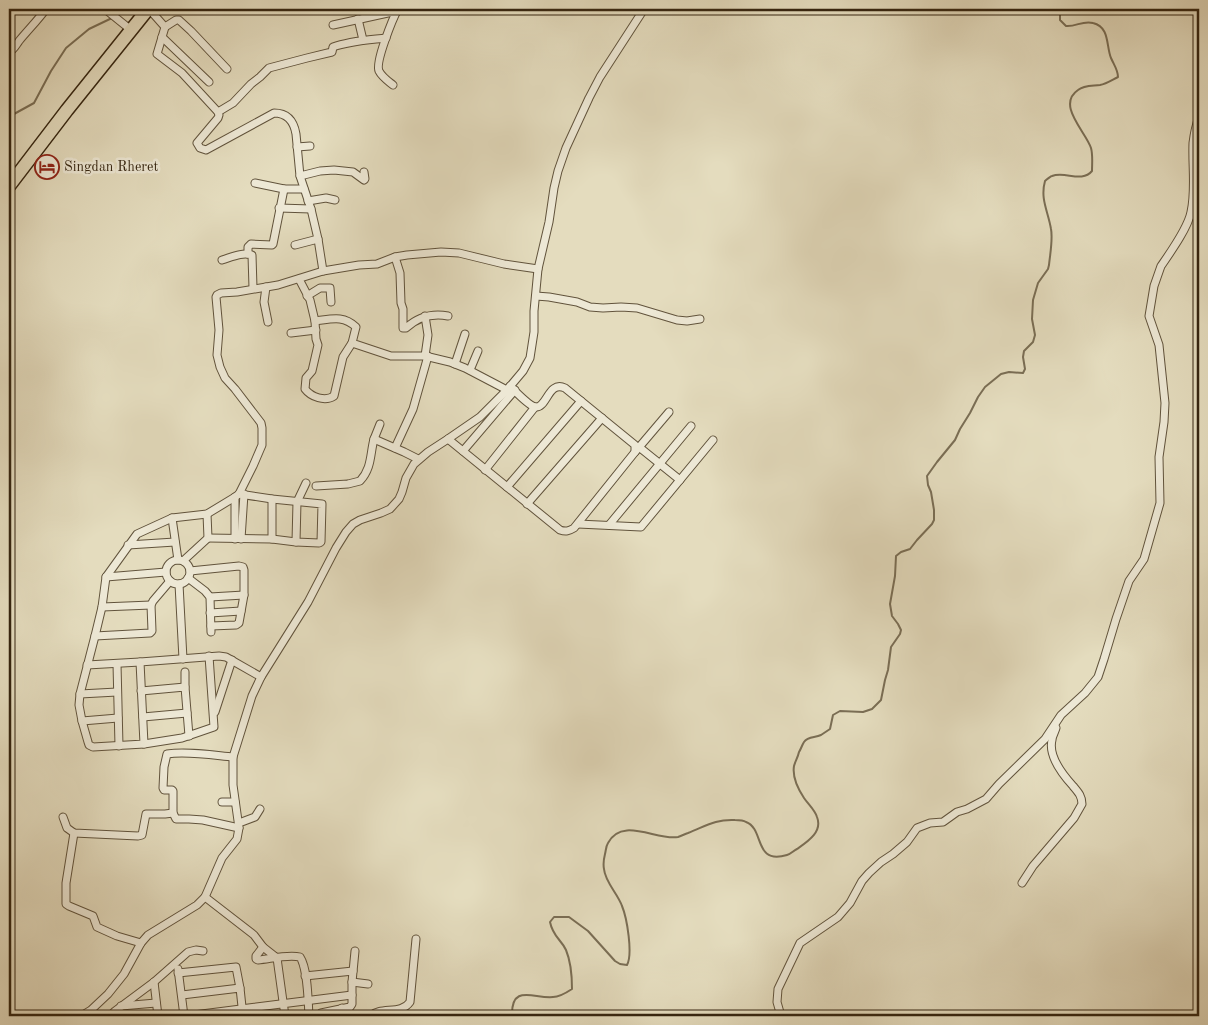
<svg xmlns="http://www.w3.org/2000/svg" width="1208" height="1025" font-family="'Old Standard TT',serif">
<rect width="100%" height="100%" fill="#e4dcbe"/>
<filter id="stains"><feTurbulence type="fractalNoise" baseFrequency=".004" numOctaves="4"/><feColorMatrix values="0 0 0 0 .2 0 0 0 0 .09 0 0 0 0 .02 0 0 0 .5 -.17"/></filter>
<radialGradient id="worn" r=".72"><stop offset=".6" stop-color="#630" stop-opacity="0"/><stop offset="1" stop-color="#630" stop-opacity=".3"/></radialGradient>
<g fill="none" stroke-linecap="round" stroke-linejoin="round">
<g stroke="#7a6e55" stroke-width="2">
<polyline points="116,15 124,9"/>
<polyline points="9,116 14,114 34,103 51,71 66,48 89,29 112,18"/>
<path d="M512,1016C511,983 534,999 553,997C559,997 566,993 572,989C572,976 571,962 566,950C561,939 553,937 550,922L554,917H569L588,931L615,961L620,964L627,965C633,954 627,918 622,906C618,894 605,882 604,869C603,864 604,858 605,854C606,850 606,846 608,843C622,816 657,841 678,837C681,836 685,834 688,833C706,826 715,819 735,820C738,820 743,820 746,822C765,829 753,865 787,855C791,854 793,851 797,849C807,842 823,832 817,817C815,810 808,804 804,798C798,789 792,778 794,766C795,762 798,757 799,752C801,749 802,745 804,742C808,736 815,738 821,735C824,733 827,731 830,729L833,715L840,711L863,712L872,709L881,700L885,680L888,670L891,647L900,634L901,630L898,624L892,616L890,604L895,576L896,556L901,552L910,549L917,540L932,524L934,520V510L931,492L928,485L927,476L937,462L955,440L960,429L970,413L978,397L985,387L1001,374L1009,372L1023,373L1025,369L1023,357L1024,351L1033,342L1035,335L1032,319L1033,300L1038,283L1048,269L1049,265C1050,255 1053,239 1051,229C1048,211 1040,199 1045,181C1046,180 1051,176 1052,176C1065,171 1082,183 1092,171C1092,164 1093,155 1091,148C1086,132 1056,105 1078,90C1084,85 1092,86 1100,85C1106,84 1112,80 1118,77C1118,70 1114,65 1111,58C1106,46 1110,27 1093,23C1083,20 1076,27 1066,26L1060,20V12L1062,9"/>
</g>
<defs>
<g id="street">
<polyline points="105,9 131,30"/>
<path d="M149,9L165,27L157,54L182,73L218,112L219,115L218,118L197,143L200,148L206,150L274,113C288,113 294,122 296,134L300,176L311,209L318,239L323,271"/>
<polyline points="358,19 363,40"/>
<polyline points="333,25 397,11"/>
<polyline points="165,27 176,20 179,20 191,31 227,69"/>
<polyline points="162,37 209,82"/>
<path d="M9,52C14,50 16,45 19,41C28,30 38,20 46,9"/>
<path d="M393,85C388,81 382,77 379,71C375,62 393,18 398,9"/>
<path d="M218,112L233,103L251,84L260,77L269,68L307,58L332,52L333,47C350,41 369,40 386,38"/>
<polyline points="297,147 310,146"/>
<polyline points="300,176 320,171 334,170 353,172 364,180 365,179 364,172"/>
<polyline points="255,183 284,189 304,189"/>
<polyline points="308,201 326,198 335,200"/>
<polyline points="279,208 311,209"/>
<polyline points="295,245 318,239"/>
<polyline points="248,254 248,247 251,244 272,245 273,244 284,189"/>
<path d="M395,257L400,273L401,303L403,309V328H406C418,317 432,313 448,316"/>
<path d="M222,260C232,257 242,252 252,255L253,288"/>
<path d="M299,279L310,300L315,321L316,339L318,345L312,371L306,378L305,389C311,397 325,402 334,396L343,357L352,343"/>
<polyline points="266,287 264,302 268,322"/>
<polyline points="307,296 320,288 330,288 331,302"/>
<polyline points="536,296 549,297 577,302 590,307 603,308 621,307 637,308 677,320 687,321 700,319"/>
<path d="M315,321C332,319 343,315 356,327L352,343L391,356H425L450,362L465,368L507,390"/>
<polyline points="291,333 316,330"/>
<polyline points="425,356 428,335 425,316"/>
<polyline points="455,364 465,334"/>
<polyline points="470,370 478,351"/>
<polyline points="374,439 404,452 418,459"/>
<path d="M448,439L560,530C566,532 569,531 574,528L635,452V445L565,388C548,380 547,409 535,407C528,405 515,391 510,386"/>
<polyline points="639,447 680,480"/>
<polyline points="395,448 413,409 428,356"/>
<polyline points="463,451 515,390"/>
<polyline points="635,452 669,412"/>
<polyline points="485,470 535,407"/>
<path d="M316,486L348,484L360,481C372,468 370,454 374,439C376,434 378,429 380,424"/>
<polyline points="507,487 581,401"/>
<polyline points="235,497 235,539"/>
<polyline points="272,499 272,539"/>
<polyline points="527,504 602,418"/>
<polyline points="172,518 178,560"/>
<polyline points="578,524 641,527 713,440"/>
<polyline points="609,525 691,426"/>
<polyline points="208,538 272,539 296,542 319,543 321,542 322,504 272,499 239,494"/>
<polyline points="241,539 244,494"/>
<polyline points="296,542 297,502 306,483"/>
<polyline points="128,545 175,542"/>
<circle cx="178" cy="572" r="12"/>
<polyline points="183,561 208,538 207,514"/>
<polyline points="190,571 239,566 243,567 244,570 244,595 239,623 236,625 211,626"/>
<polyline points="106,577 166,572"/>
<polyline points="188,578 205,591 210,597 211,632"/>
<polyline points="179,584 183,659"/>
<polyline points="210,597 244,595"/>
<polyline points="102,607 151,605"/>
<polyline points="210,613 241,611"/>
<polyline points="95,636 150,633 152,631 151,605 153,601 170,581"/>
<polyline points="117,664 119,746"/>
<polyline points="87,665 140,662"/>
<polyline points="185,672 185,687"/>
<polyline points="261,677 226,657 219,656 140,662 144,744 93,747 89,745 88,742 82,721 79,705 80,694 95,636 102,607 106,577 137,534 172,518 207,514 235,497 239,494 253,466 262,445 262,428 261,423 235,389 225,378 220,367 217,355 219,330 216,297 217,295 221,293 237,292 278,285 323,271 359,265 377,264 395,257 407,255 441,252 459,253 504,264 538,269"/>
<polyline points="141,691 185,687 189,736"/>
<polyline points="80,694 117,692"/>
<polyline points="215,712 232,660"/>
<polyline points="143,717 187,713"/>
<polyline points="82,721 118,718"/>
<polyline points="144,744 182,738 214,727 209,656"/>
<path d="M233,757C212,755 187,751 167,754L164,767L163,788L164,790H172L173,791V813L176,819H189L203,820L239,828"/>
<polyline points="222,802 235,802"/>
<polyline points="63,817 67,828 74,833 138,836 142,835 146,814 165,814 173,813"/>
<polyline points="239,823 255,817 260,809"/>
<polyline points="74,833 66,883 66,904 69,906 93,916 97,927 117,936 141,943"/>
<path d="M1022,883L1033,866L1074,818L1082,804C1082,796 1078,792 1073,786C1063,775 1048,756 1052,740C1052,736 1055,732 1056,728"/>
<polyline points="205,897 254,935 263,947"/>
<polyline points="178,969 184,1016"/>
<polyline points="178,973 236,967 240,988"/>
<polyline points="305,976 353,971"/>
<polyline points="154,982 158,1016"/>
<polyline points="352,982 368,984"/>
<polyline points="182,995 240,988 243,1016"/>
<polyline points="121,1006 156,1003"/>
<polyline points="342,1008 344,1016"/>
<polyline points="81,1016 91,1010 108,994 124,974 141,943 148,935 197,905 205,897 222,858 237,839 239,828 233,785 233,757 252,696 261,677 308,602 336,548 346,532 353,524 360,520 381,513 390,509 399,499 402,492 406,478 414,464 428,452 448,439 480,417 507,390 523,371 530,358 534,332 534,311 538,269 549,222 554,188 558,171 566,148 589,98 600,77 644,9"/>
<polyline points="110,1016 115,1011 154,982 188,952 196,950 203,951"/>
<polyline points="186,1016 352,995"/>
<path d="M285,1016L277,958L263,947L256,956V959L258,960C270,959 288,954 300,957C308,969 308,1001 309,1016"/>
<polyline points="318,1016 321,1013 350,1007 352,1004 352,982 355,951"/>
<path d="M370,1016C381,1006 401,1015 410,1002L416,939"/>
<path d="M781,1016L777,1002L778,989L800,943L838,917L850,903L862,881L869,873L881,862L893,854L907,842L917,828L930,823L943,822L957,812L967,809L986,799L999,784L1045,739L1061,715L1085,693L1098,677L1104,659L1116,619L1129,581L1144,559L1160,503L1159,457L1164,422L1165,403L1159,345L1149,316L1154,286L1161,266C1170,253 1188,228 1191,212C1196,190 1192,166 1193,143C1194,134 1196,125 1199,117"/>
</g>
<polyline id="highway" points="9,186 67,110 148,9"/>
</defs>
<use href="#street" stroke="#61533c" stroke-width="9"/>
<use href="#highway" stroke="#352510" stroke-width="15"/>
<use href="#street" stroke="#ede8d5" stroke-width="7"/>
<use href="#highway" stroke="#e4dcbe" stroke-width="12"/>
</g>
<defs>
<symbol id="hotel-ring" viewBox="-11 -11 22 22"><circle r="9.5" fill="#ede8d5" stroke="#8f2418" stroke-width="1.5"/><path d="M-6-4.5h1.5V1H6V5H4.5V3h-9V5H-6ZM-4 0a1.8 1.8 0 1 1 3.6 0ZM.5 0V-2.5h3Q6-2.5 6 0Z" fill="#8f2418"/></symbol>
</defs>
<g fill-rule="evenodd">
<use href="#hotel-ring" x="33" y="153" width="28" height="28"/>
</g>
<g text-anchor="middle" dominant-baseline="central" stroke-width="5" stroke-linejoin="round" paint-order="stroke">
<g font-size="14" fill="#352510" stroke="#ede8d5" text-anchor="start">
<text x="64" y="167">Singdan Rheret</text>
</g>
</g>
<rect width="1208" height="1025" fill="none" stroke="#e4dcbe" stroke-width="30"/>
<rect x="10" y="10" width="1188" height="1005" fill="none" stroke="#352510" stroke-width="2.5"/>
<rect x="15" y="15" width="1178" height="995" fill="none" stroke="#352510"/>
<rect width="100%" height="100%" filter="url(#stains)"/>
<rect width="100%" height="100%" fill="url(#worn)"/>
</svg>
